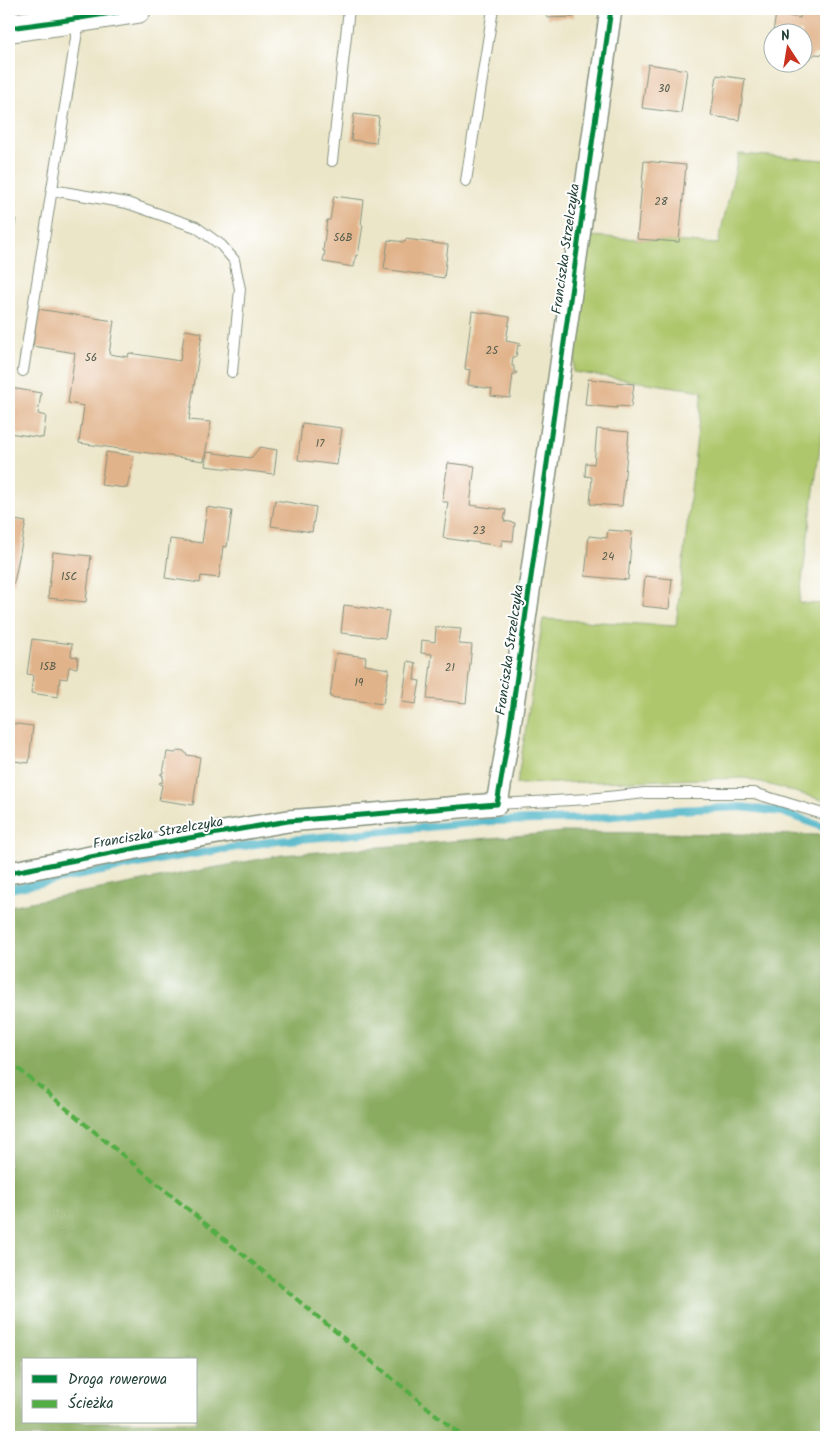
<svg xmlns="http://www.w3.org/2000/svg" width="835" height="1446" font-family="Kalam,sans-serif">
<rect width="100%" height="100%" fill="#fff"/>
<filter id="ink" filterUnits="userSpaceOnUse"><feTurbulence type="fractalNoise" baseFrequency=".02" numOctaves="2"/><feDisplacementMap in="SourceGraphic" scale="10" xChannelSelector="R" yChannelSelector="G"/><feConvolveMatrix kernelMatrix="1 2 1 2 8 2 1 2 1" color-interpolation-filters="sRGB"/></filter>
<filter id="wash" filterUnits="userSpaceOnUse"><feTurbulence type="fractalNoise" baseFrequency=".0096" numOctaves="4" result="noise"/><feDisplacementMap in="SourceGraphic" scale="20" xChannelSelector="R" yChannelSelector="G"/><feGaussianBlur stdDeviation="1.12" result="paint"/><feColorMatrix in="noise" values="0 0 0 0 0 0 0 0 0 0 0 0 0 0 0 0 0 1.4 0 .05"/><feComposite in="paint" operator="in"/></filter>
<g filter="url(#wash)">
<rect width="100%" height="100%" fill="#ece6c9"/>
<polygon fill="#aec76c" stroke="#668250" points="739,154 826,160 826,401 799,603 826,604 826,801 746,778 517,784 543,619 676,626 702,391 573,372 590,236 718,244"/>
<path fill="#8aac60" stroke="#54744a" fill-rule="evenodd" d="M563,832L826,835V1437H9V906L282,855ZM24,1360H196V1422H24Z"/>
<g fill="none" stroke-linecap="round" stroke-linejoin="round">
<polyline stroke="#47b2c5" stroke-width="8" points="9,889 163,859 268,842 492,821 583,819 676,810 740,807 782,812 826,828"/>
</g>
<g id="blocks">
<g fill="#e1b38a">
<polygon points="546,9 573,9 574,17 547,18"/>
<polygon points="802,9 820,10 820,9 826,9 826,55 815,54 809,59 802,58 802,32 773,32 776,14 800,18"/>
<polygon points="648,64 687,70 681,113 642,108"/>
<polygon points="717,75 745,79 739,120 711,116"/>
<polygon points="354,114 379,117 376,143 351,140"/>
<polygon points="644,161 686,165 679,242 637,239"/>
<polygon points="334,196 364,200 361,225 363,225 358,256 356,255 354,267 323,262 325,251 323,251 327,220 330,220"/>
<polygon points="9,218 16,219 10,254 9,254"/>
<polygon points="406,239 448,245 444,278 384,269 388,240 405,242"/>
<polygon points="38,309 114,321 109,354 128,357 129,353 180,361 185,330 202,333 189,420 211,422 204,461 79,443 84,406 68,403 75,353 33,346"/>
<polygon points="472,311 510,317 506,341 521,344 520,346 518,345 516,357 513,357 512,366 514,366 514,372 517,372 516,374 513,374 510,398 491,396 492,389 468,385 470,370 465,369"/>
<polygon points="588,379 634,384 631,407 617,406 617,408 585,405"/>
<polygon points="11,388 41,393 38,414 46,416 43,438 9,433 9,399"/>
<polygon points="302,423 342,428 337,465 298,460"/>
<polygon points="597,429 629,432 622,506 590,504 592,477 585,476 586,463 594,464"/>
<polygon points="260,447 277,450 274,474 205,466 207,452 251,458"/>
<polygon points="106,452 134,456 127,488 101,485"/>
<polygon points="448,463 475,466 470,505 506,510 504,521 515,523 513,541 502,540 501,546 443,538 448,502 442,502"/>
<polygon points="275,500 316,507 312,532 271,526"/>
<polygon points="207,507 232,511 227,547 223,546 219,578 201,576 200,583 165,578 170,539 202,543"/>
<polygon points="9,519 26,522 14,583 9,582"/>
<polygon points="608,530 632,532 628,580 585,576 589,536 607,538"/>
<polygon points="53,552 91,556 86,602 48,598"/>
<polygon points="645,576 672,579 669,609 642,606"/>
<polygon points="344,605 389,611 385,638 341,633"/>
<polygon points="436,627 461,629 459,644 472,645 466,703 427,699 432,654 421,653 422,640 435,642"/>
<polygon points="32,639 72,644 71,656 78,657 77,668 69,667 67,679 60,678 58,697 31,693 33,675 27,674"/>
<polygon points="336,653 366,657 365,665 389,669 383,704 330,697"/>
<polygon points="408,661 416,663 414,680 420,681 416,704 402,702"/>
<polygon points="9,723 33,726 29,763 14,761 10,798"/>
<polygon points="179,750 184,751 187,755 200,757 193,805 159,800 162,785 159,784 160,782 162,783 163,775 161,775 161,773 163,773 167,752 175,753"/>
</g>
</g>
</g>
<g filter="url(#ink)">
<use href="#blocks" fill-opacity="0" stroke="#86927e" stroke-width="1"/>
<g fill="none" stroke-linecap="round" stroke-linejoin="round">
<defs>
<g id="lane">
<polyline points="332,161 349,9"/>
<polyline points="466,181 493,9"/>
<polyline points="52,190 127,203 196,227 221,245 234,260 240,289 232,372"/>
<polyline points="23,371 79,19"/>
<polyline points="497,804 589,799 645,793 754,793 826,815"/>
</g>
<polyline id="street" points="9,873 177,840 288,821 497,804 509,733 611,9"/>
<polyline id="secondary" points="9,28 61,21 137,9"/>
</defs>
<use href="#lane" stroke="#86927e" stroke-width="12"/>
<use href="#street" stroke="#86927e" stroke-width="24"/>
<use href="#secondary" stroke="#86927e" stroke-width="30"/>
<use href="#lane" stroke="#fff" stroke-width="10"/>
<use href="#street" stroke="#fff" stroke-width="21"/>
<use href="#secondary" stroke="#fff" stroke-width="28"/>
<polyline stroke="#52ad45" stroke-width="4" stroke-dasharray="8 4" stroke-linecap="butt" points="9,1061 463,1437"/>
<defs>
<g id="cycleway">
<polyline points="9,28 61,21 137,9"/>
<polyline points="9,873 177,840 288,821 497,804 509,733 611,9"/>
</g>
</defs>
<use href="#cycleway" stroke="#fff" stroke-width="8"/>
<use href="#cycleway" stroke="#00873e" stroke-width="5"/>
</g>
</g>
<g text-anchor="middle" dominant-baseline="central" stroke-width="4" stroke-linejoin="round" paint-order="stroke">
<g font-size="11" fill="#505a4a">
<text x="664" y="89">30</text>
<text x="661" y="202">28</text>
<text x="343" y="238">56B</text>
<text x="492" y="351">25</text>
<text x="91" y="358">56</text>
<text x="320" y="444">17</text>
<text x="479" y="531">23</text>
<text x="608" y="557">24</text>
<text x="69" y="577">15C</text>
<text x="48" y="667">15B</text>
<text x="450" y="668">21</text>
<text x="359" y="683">19</text>
</g>
<g font-size="14" fill="#1f3d34" stroke="#fff">
<text transform="translate(566 249) rotate(-82)">Franciszka Strzelczyka</text>
<text transform="translate(510 650) rotate(-82)">Franciszka Strzelczyka</text>
<text transform="translate(158 833) rotate(-10)">Franciszka Strzelczyka</text>
</g>
</g>
<rect width="835" height="1446" fill="none" stroke="#fff" stroke-width="30"/>
<rect x="22" y="1358" width="175" height="65" fill="#ffffff" stroke="#a5b1ae"/>
<rect x="32" y="1375" width="25" height="8" fill="#00873e" stroke="#a5b1ae"/>
<text x="68" y="1384" font-size="15" fill="#1f3d34">Droga rowerowa</text>
<rect x="32" y="1400" width="25" height="8" fill="#52ad45" stroke="#a5b1ae"/>
<text x="68" y="1408" font-size="15" fill="#1f3d34">Ścieżka</text>
<g transform="translate(788 48) rotate(348)"><circle r="24" fill="#ffffff" stroke="#a5b1ae"/>
<path d="M0-4L9 19L0 12L-9 19Z" fill="#c8321e"/>
<text y="-8" font-size="14" font-weight="bold" text-anchor="middle" fill="#1f3d34">N</text>
</g>
</svg>
